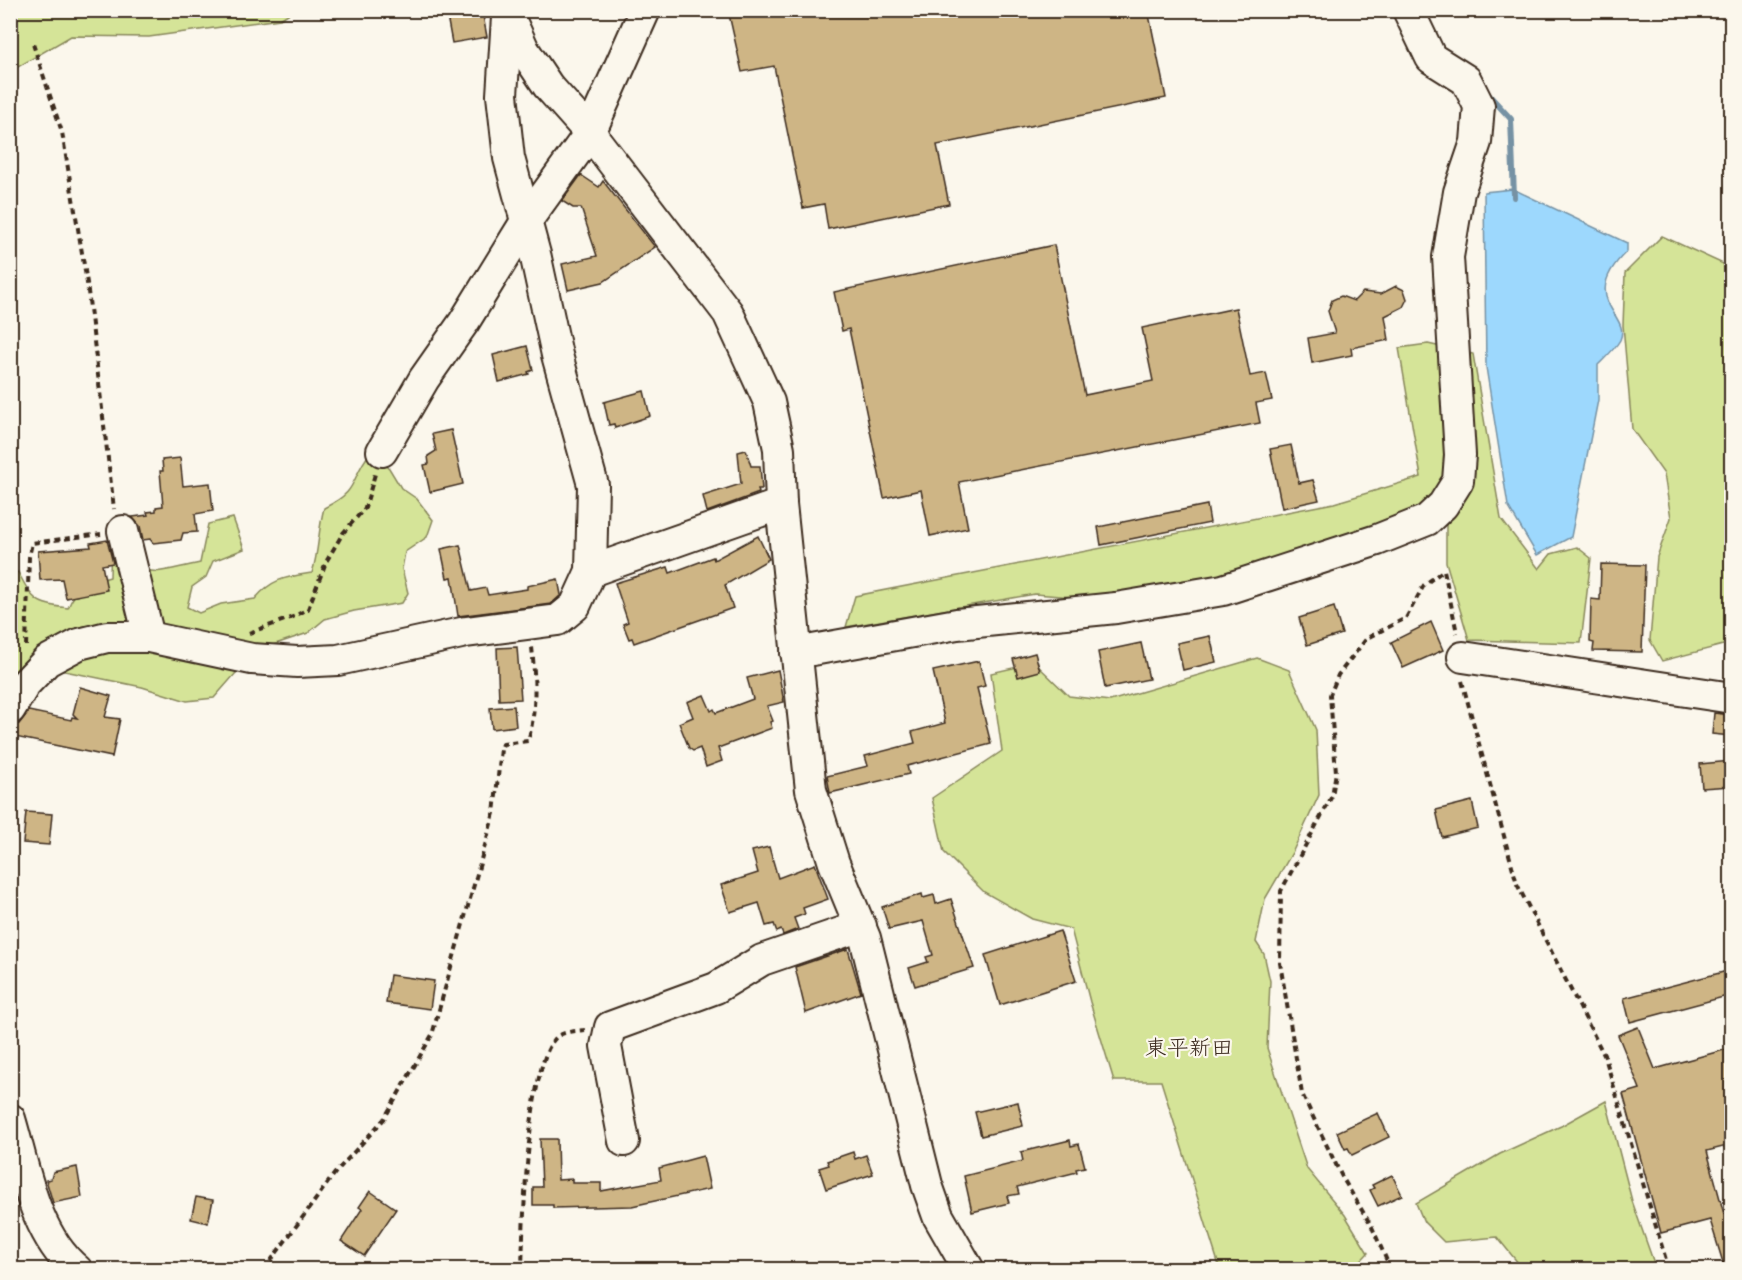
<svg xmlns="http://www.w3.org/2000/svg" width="1742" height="1280" font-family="Dekko,'Klee One',sans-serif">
<rect width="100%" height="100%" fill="#fbf7ec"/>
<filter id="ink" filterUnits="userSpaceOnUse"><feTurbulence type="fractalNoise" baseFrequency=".0167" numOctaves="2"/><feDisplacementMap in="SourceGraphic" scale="12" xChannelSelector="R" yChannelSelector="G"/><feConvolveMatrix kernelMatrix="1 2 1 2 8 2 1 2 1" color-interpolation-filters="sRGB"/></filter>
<g filter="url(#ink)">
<g fill="#d5e498" stroke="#88875b" stroke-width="1.5">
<polygon points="11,10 293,10 293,11 280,19 149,37 71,36 11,71"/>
<polygon points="1662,236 1732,268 1731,643 1662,661 1650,640 1657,557 1671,518 1664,474 1632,429 1623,325 1625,273"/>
<polygon points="1428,344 1473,354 1501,519 1539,569 1551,554 1577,547 1591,558 1581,643 1469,640 1446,562 1446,522 1395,519 1313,551 1202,581 1098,599 1035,594 846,627 855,596 1334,503 1421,477 1399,348"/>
<path d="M371,452L389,468L401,488L417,499L433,520L427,537L405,552L402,569L408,593L402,603L354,611L325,619L308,633L240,656L236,673L214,698L187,701L142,687L55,669L11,672V575L18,572C33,600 35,605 68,608C76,587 88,583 110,577L111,540C153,581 145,574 200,563L208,524L233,518L244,549L213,561L206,577L192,587L187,607L199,613L221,604L255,599C272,578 287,577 312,573C319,551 318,530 324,508C362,489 348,480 371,452Z"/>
<polygon points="1257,658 1289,670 1316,730 1319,795 1292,853 1265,899 1256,942 1264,954 1270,981 1267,1048 1307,1169 1345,1215 1368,1253 1353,1269 1220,1269 1161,1081 1114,1081 1090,1002 1071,929 1032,919 984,892 944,852 932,798 1002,751 991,673 1035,663 1069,696 1110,701"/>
<polygon points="1606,1101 1632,1201 1656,1269 1523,1269 1497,1237 1444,1242 1424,1222 1416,1203 1500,1154 1561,1126"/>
</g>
<path fill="#9dd8fd" stroke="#7692a4" stroke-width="1.5" d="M1513,189L1627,243V251C1576,301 1632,314 1620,340C1615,349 1605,358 1598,365V400L1571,537L1537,555L1508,506L1486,367L1484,192Z"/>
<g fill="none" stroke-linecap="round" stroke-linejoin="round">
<polyline stroke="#7692a4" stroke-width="6" points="1487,93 1511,119 1514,197"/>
</g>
<g fill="#ceb585" stroke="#3b2a1e" stroke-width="1.5">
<polygon points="482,10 487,37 452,43 447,16"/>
<polygon points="728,10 1148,10 1166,98 937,145 949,204 828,229 824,204 803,208 774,66 742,72"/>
<polygon points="581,175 599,187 603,181 655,247 603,282 568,290 562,264 597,256 581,208 573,208 562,201"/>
<polygon points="1054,245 1085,395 1153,381 1142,328 1236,308 1250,376 1266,373 1272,400 1256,403 1260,423 959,482 968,528 930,536 921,490 884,498 849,329 842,331 834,292"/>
<polygon points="1396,286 1404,290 1407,299 1403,307 1385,316 1389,340 1351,348 1352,355 1312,363 1308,338 1335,333 1328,311 1332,300 1341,296 1354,301 1363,292 1381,294"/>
<polygon points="527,346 533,370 528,372 529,374 499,382 493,355"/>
<polygon points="644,391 650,416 615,428 614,424 609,425 604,402"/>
<polygon points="451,430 463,484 430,492 424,465 429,464 428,456 436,451 432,434"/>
<polygon points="1291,445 1299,483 1313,480 1319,500 1282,508 1270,449"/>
<polygon points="746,450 751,466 760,466 762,489 758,489 759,493 707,512 703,496 741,484 738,452"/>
<polygon points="180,458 183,486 210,483 213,511 195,514 197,532 183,533 181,540 153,543 150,539 143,540 140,526 132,517 148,515 147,512 156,511 156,507 163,506 160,471 163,471 162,460"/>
<polygon points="1207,505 1210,523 1101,545 1098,527"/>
<polygon points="758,536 769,559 725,585 733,608 634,643 632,638 629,639 623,624 628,622 615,583 668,567 670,573 713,557 714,560"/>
<polygon points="107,540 113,563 102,565 107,590 66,598 62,579 40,580 38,551 91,547 90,543"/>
<polygon points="460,545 471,591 486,588 488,595 527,589 527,586 558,579 561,595 551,604 458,616 452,577 447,578 441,549"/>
<polygon points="1601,564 1645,565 1642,652 1593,651 1594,643 1590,642 1591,599 1600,600"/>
<polygon points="1334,607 1342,634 1307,645 1299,618"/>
<polygon points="1431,622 1443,650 1403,668 1391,642"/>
<polygon points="1210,636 1216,662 1183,670 1177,643"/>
<polygon points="1141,643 1149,679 1105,688 1098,652"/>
<polygon points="517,647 521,699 499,700 497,648"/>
<polygon points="1035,653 1040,671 1018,677 1013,659"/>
<polygon points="979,661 985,686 977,688 991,744 907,766 909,774 830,793 827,776 868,766 865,756 915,743 912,732 945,723 933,671"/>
<polygon points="778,670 784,702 767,706 773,721 770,722 772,728 718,748 722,761 706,767 700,748 693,751 689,748 679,723 693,717 687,702 704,695 711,711 714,709 716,713 753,699 747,678"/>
<polygon points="80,687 111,696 105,717 120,719 112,757 10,736 10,726 19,724 29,711 71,720 72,717 77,718 73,714"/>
<polygon points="514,706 516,726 492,729 490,708"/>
<polygon points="1714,713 1731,715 1731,736 1712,734"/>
<polygon points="1731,761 1731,786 1702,788 1700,764"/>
<polygon points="1472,801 1478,828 1442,837 1436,810"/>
<polygon points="26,812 52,814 49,845 23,843"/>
<polygon points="769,847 778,878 815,864 828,899 803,908 805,914 794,918 798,929 783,935 781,930 777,932 774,924 766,926 759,903 730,912 721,885 758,873 752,851"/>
<polygon points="922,894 923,898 934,895 936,904 951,899 974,968 915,986 909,968 928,962 926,957 933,955 923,921 889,929 882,907"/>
<polygon points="1060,931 1076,981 1000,1005 985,955"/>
<polygon points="848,949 861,993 806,1013 795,967"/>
<polygon points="1731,970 1731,995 1630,1022 1624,998"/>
<polygon points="390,975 434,981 430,1009 386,1003"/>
<polygon points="1638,1027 1655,1069 1731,1048 1731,1145 1707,1151 1724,1214 1731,1212 1731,1269 1725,1269 1710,1220 1661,1233 1623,1094 1640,1089 1618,1035"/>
<polygon points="1018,1102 1023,1126 981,1136 975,1112"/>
<polygon points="1378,1113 1389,1137 1352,1155 1348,1148 1345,1149 1337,1132"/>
<polygon points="540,1139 557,1139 558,1180 572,1179 572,1183 601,1183 601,1191 661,1180 659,1168 703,1156 710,1189 632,1206 553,1208 553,1205 533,1205 533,1187 542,1187"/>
<polygon points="1070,1140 1071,1146 1079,1144 1085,1167 1076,1169 1077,1172 1017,1187 1019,1194 1007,1196 1009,1203 972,1212 964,1176 1023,1161 1021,1152"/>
<polygon points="853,1152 855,1159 866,1155 873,1174 826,1189 819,1168 829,1165 827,1161"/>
<polygon points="77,1167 82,1197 53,1203 46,1180 51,1179 53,1172"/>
<polygon points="1392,1175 1402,1195 1378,1206 1370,1190 1374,1188 1372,1185"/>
<polygon points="370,1191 396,1209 364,1256 341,1241 362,1209 359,1207"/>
<polygon points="196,1197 213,1200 208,1223 191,1219"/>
</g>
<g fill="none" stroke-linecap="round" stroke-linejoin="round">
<defs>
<g id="minor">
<polyline points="506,10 524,50 548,86 590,133 728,313 769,402 779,449 781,504 811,790 834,863 865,938 927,1185 938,1216 969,1270"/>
<polyline points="382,451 424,379 464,322 525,223 590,133 645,10"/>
<polyline points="123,531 149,637"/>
<polyline points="591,571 781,504"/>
<polyline points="796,653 957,624 1116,608 1223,590 1377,540 1427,520 1443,505 1458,481 1460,455 1448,257 1459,192 1476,142 1479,106 1466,80 1431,58 1408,10"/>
<polyline points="1463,657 1732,698"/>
<polyline points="10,709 25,684 47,661 79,644 107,637 149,637 252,659 297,662 338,660 466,632 558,620 575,606 591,571 593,485 557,355 536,258 509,158 502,95 507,17"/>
<path d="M10,1119C25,1169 34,1234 77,1270"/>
<polyline points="624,1141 606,1046 610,1027 716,988 762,960 861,926"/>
</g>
</defs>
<use href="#minor" stroke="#3b2a1e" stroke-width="34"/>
<g stroke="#3b2a1e" stroke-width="4" stroke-dasharray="6 4.5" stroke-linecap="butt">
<polyline points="33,44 62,132 87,283 114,509"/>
<polyline points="249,633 293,617 308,609 326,562 343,533 365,508 375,474"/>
<polyline points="26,646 29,557 32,543 101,534"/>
<polyline points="1462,681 1517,884 1605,1057 1669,1270"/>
<path d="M264,1270L335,1173L384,1119L432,1035L494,813L501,749L503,744L528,741C537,710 535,679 532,647"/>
<path d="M522,1270C523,1229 527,1057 558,1036C565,1031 578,1031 585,1030"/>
<polyline points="1391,1270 1372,1227 1342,1177 1302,1094 1280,963 1281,891 1332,796 1336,772 1330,695 1338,675 1367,638 1406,618 1424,585 1444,570 1457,633"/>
</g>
<use href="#minor" stroke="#fbf7ec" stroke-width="30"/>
</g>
</g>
<g text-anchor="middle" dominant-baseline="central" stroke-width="4.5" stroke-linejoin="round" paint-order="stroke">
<g font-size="22" fill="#3b2a1e" stroke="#fbf7ec">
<text x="1189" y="1050">東平新田</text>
</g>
</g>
<rect width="1742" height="1280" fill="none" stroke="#fbf7ec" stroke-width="36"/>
<rect x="18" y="18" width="1706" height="1244" fill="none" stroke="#3b2a1e" stroke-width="2" filter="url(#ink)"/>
</svg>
